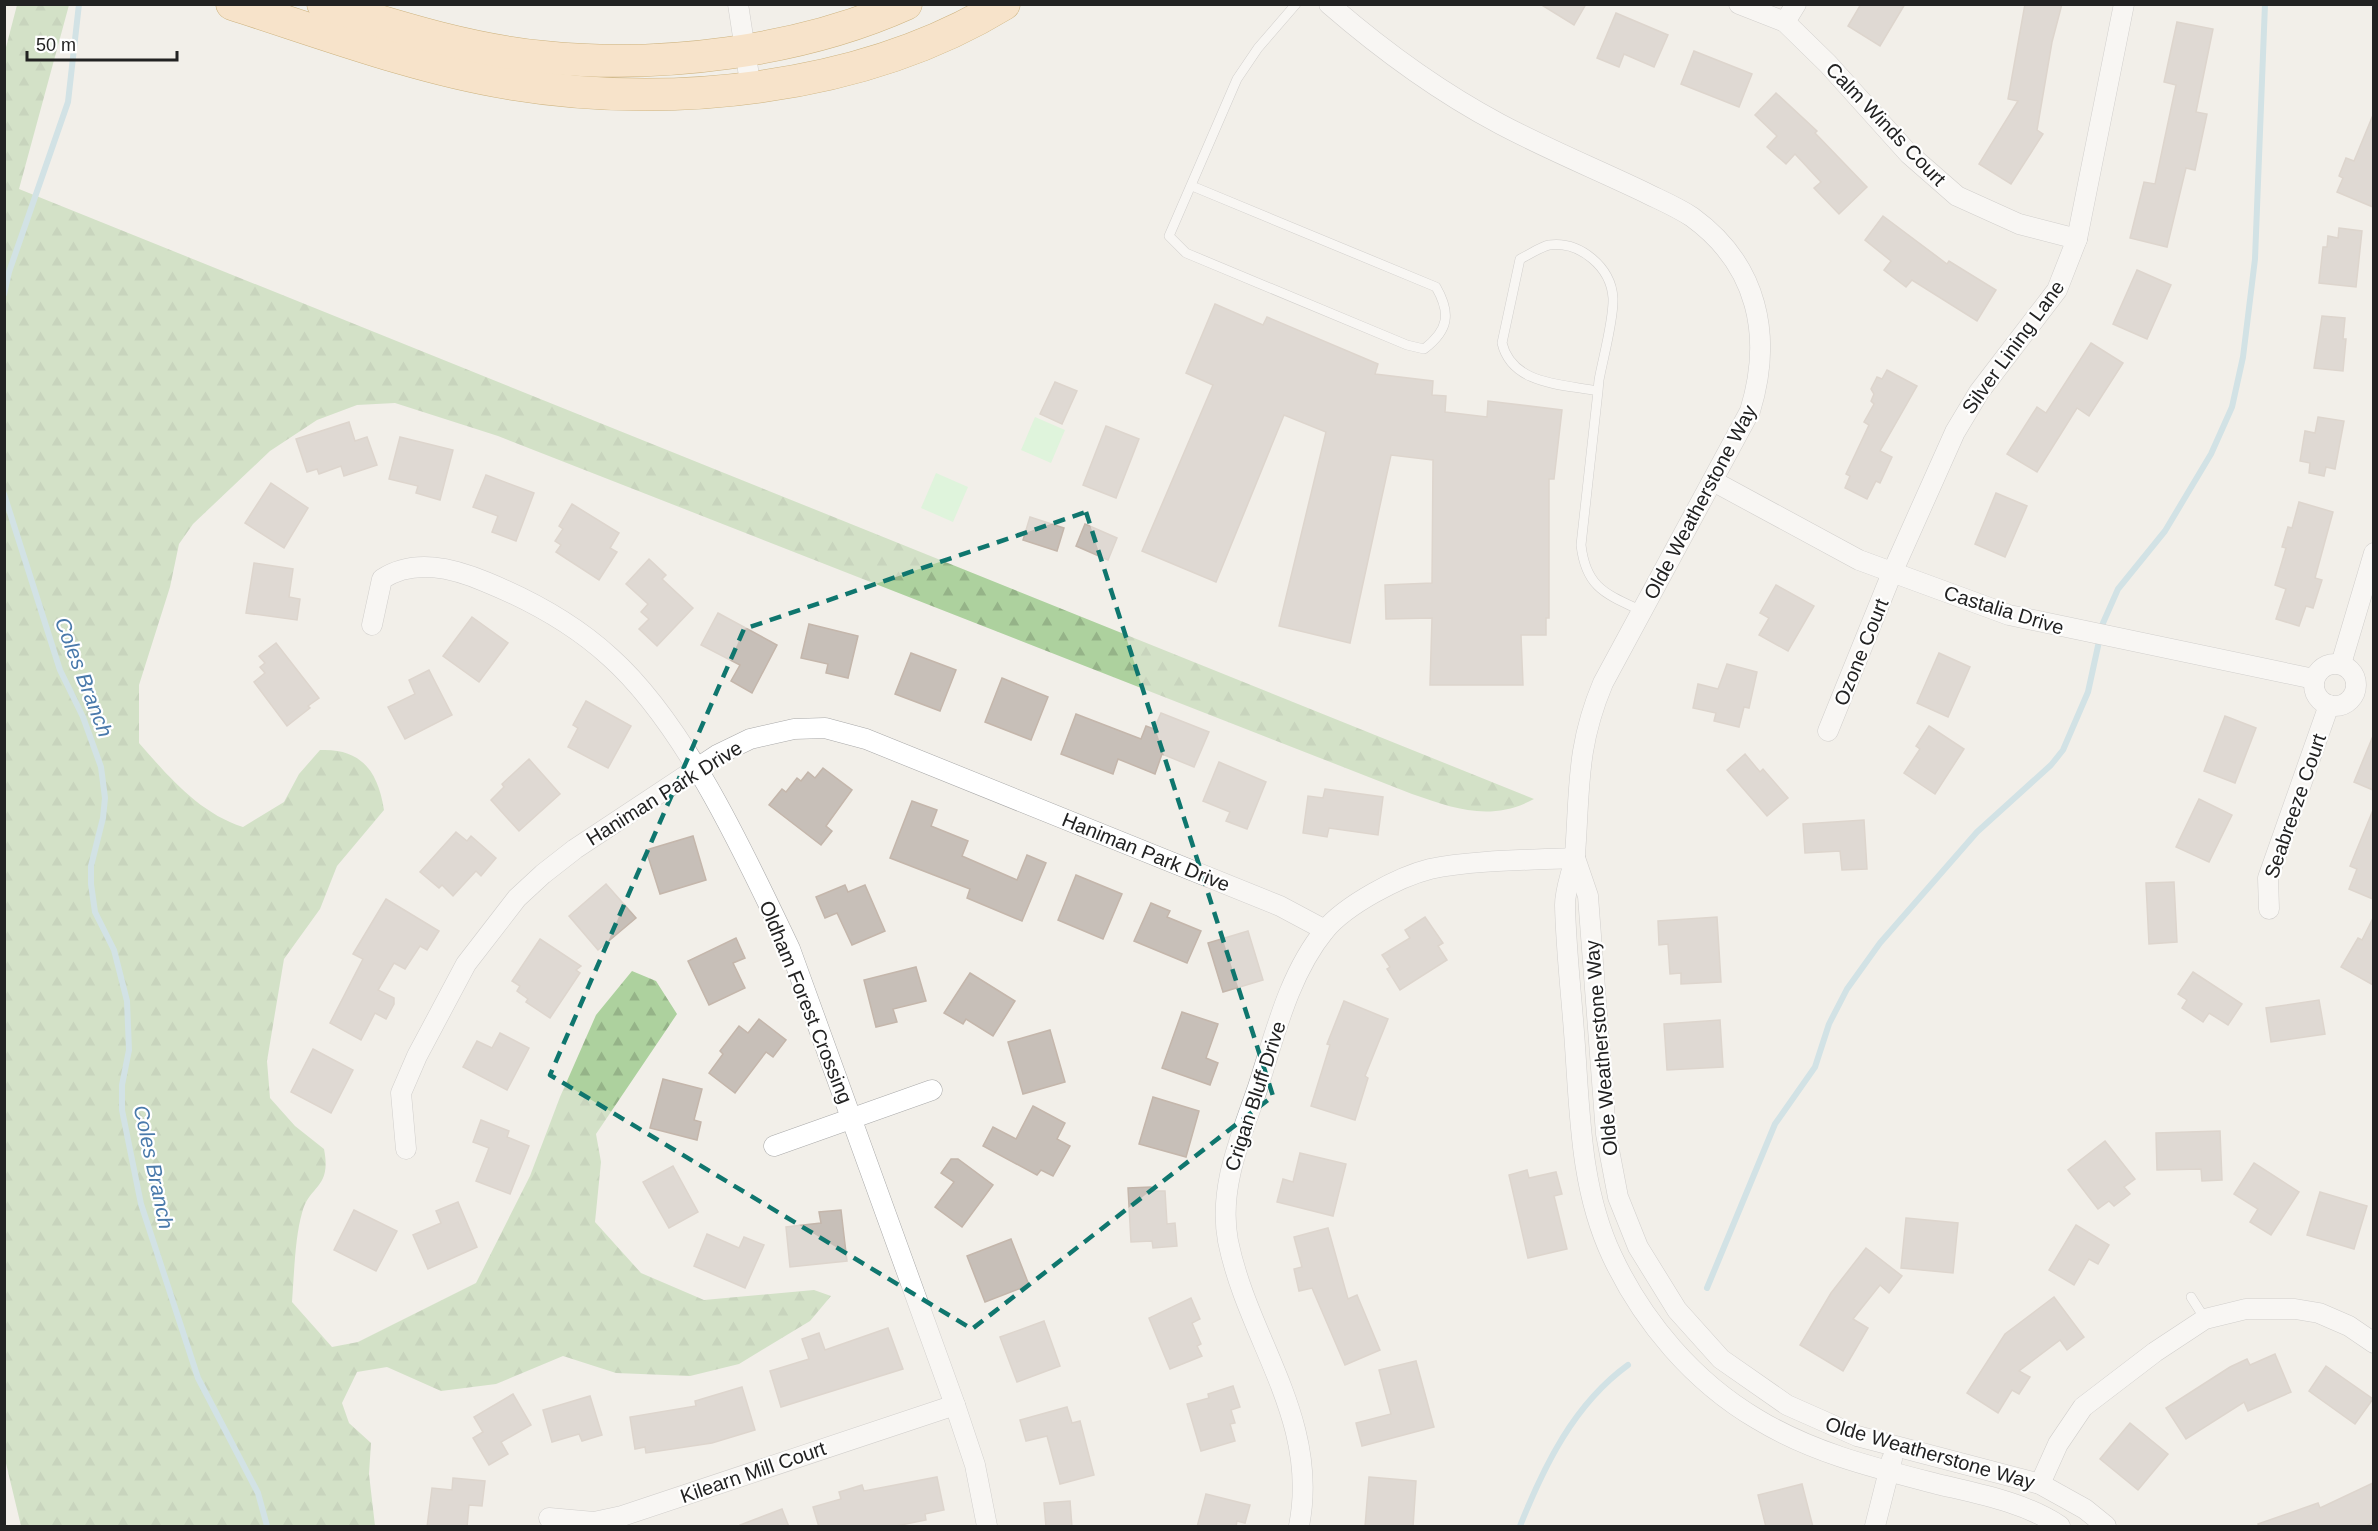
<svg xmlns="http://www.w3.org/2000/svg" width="2378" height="1531" font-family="Arial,sans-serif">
<defs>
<pattern id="forest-firs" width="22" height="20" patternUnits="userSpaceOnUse" patternTransform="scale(1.5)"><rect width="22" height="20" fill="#add19e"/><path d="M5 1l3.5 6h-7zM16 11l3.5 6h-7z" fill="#95b388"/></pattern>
</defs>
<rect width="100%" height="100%" fill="#f2efe9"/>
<path fill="url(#forest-firs)" d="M17,5H69L19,189L1534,799C1491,822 1455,809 1412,794L498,436L395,403L357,405L317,420L270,451L193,524L179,544L170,587L139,685V743C168,776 199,813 243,827L284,802L299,774L320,750C361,748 378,771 384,810L337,866L320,909L284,959L267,1061L270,1098L295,1126L324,1149C332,1189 309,1185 302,1213C295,1237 294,1276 292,1302L332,1347L358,1342L476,1283L530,1176L560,1097L596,1015L632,971L656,981L677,1014L596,1134L601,1162L595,1222L641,1273L704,1300L814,1290L831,1296L810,1321L739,1364L690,1376L616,1373L563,1356L496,1384L441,1391L387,1367L357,1372L342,1403L349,1423L371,1443L369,1474L375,1526H21L4,1455V55Z"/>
<g fill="#c8facc">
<polygon points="1035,417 1065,430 1051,463 1021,450"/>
<polygon points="936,473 968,487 953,522 921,508"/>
</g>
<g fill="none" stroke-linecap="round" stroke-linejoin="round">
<g stroke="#aad3df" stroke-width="6">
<polyline points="4,294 9,272 68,102 79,4"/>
<polyline points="4,494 60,670 83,717 101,767 105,798 103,818 91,866 91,884 95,912 114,950 127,1001 129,1050 122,1085 122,1110 141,1204 198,1378 258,1493 267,1526"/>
<polyline points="1707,1288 1775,1124 1815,1067 1829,1024 1847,989 1880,943 1977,832 2051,765 2063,750 2088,692 2103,623 2118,589 2165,531 2211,454 2232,407 2243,357 2255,259 2265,4"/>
<path d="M1520,1526C1544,1466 1574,1404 1628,1365"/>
</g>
</g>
<g fill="#c7bfb8" stroke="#c4b6ab" stroke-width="1.5">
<polygon points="1540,4 1586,4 1574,25"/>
<polygon points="1861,4 1905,4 1880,46 1848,26"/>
<polygon points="2025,4 2062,4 2052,42 2037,130 2043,134 2011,184 1979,164 2018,101 2008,99"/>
<polygon points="1616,13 1668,35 1654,67 1624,54 1619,67 1597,58"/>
<polygon points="2177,22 2213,29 2196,112 2207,114 2195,170 2186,168 2167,247 2130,238 2144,182 2155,184 2176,85 2164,82"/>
<polygon points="1694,51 1752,74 1739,107 1681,84"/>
<polygon points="1776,93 1817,131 1815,133 1867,187 1839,214 1814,188 1821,182 1795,154 1786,164 1767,147 1777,136 1755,115"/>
<polygon points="2373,115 2373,207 2337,192 2343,178 2339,176 2346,158 2354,161"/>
<polygon points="1883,216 1947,264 1949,261 1996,290 1977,321 1912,280 1906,287 1884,270 1891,261 1865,240"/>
<polygon points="2339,228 2362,231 2356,287 2319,283 2323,247 2327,247 2328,236 2338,238"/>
<polygon points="2137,270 2171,285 2147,339 2113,324"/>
<polygon points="1215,304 1263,325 1267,317 1378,364 1375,374 1433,381 1432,395 1446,396 1445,412 1487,417 1488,401 1562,410 1554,479 1549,479 1549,618 1546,618 1546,635 1521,635 1523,685 1430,685 1432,618 1386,619 1385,585 1432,583 1433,460 1391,455 1350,643 1279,626 1326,432 1284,415 1216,582 1142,551 1213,385 1186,373"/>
<polygon points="2322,316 2345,318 2343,339 2346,339 2343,371 2314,368"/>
<polygon points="2091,343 2123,363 2089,416 2077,408 2037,472 2007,454 2037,407 2046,413"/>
<polygon points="1887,370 1917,386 1880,451 1892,457 1880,483 1876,481 1867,499 1845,488 1850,476 1846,474 1869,425 1864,422 1874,404 1871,401 1874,394 1871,389 1877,377 1882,379"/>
<polygon points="1055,382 1077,391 1062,424 1040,414"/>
<polygon points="2318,417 2344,421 2335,469 2326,467 2324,476 2309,473 2310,463 2300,461 2305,431 2315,433"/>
<polygon points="349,422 355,441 367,437 377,465 344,476 341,466 319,474 317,469 307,472 296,439"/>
<polygon points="1106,426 1139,439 1116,498 1083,485"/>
<polygon points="400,437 453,450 440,500 416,493 418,486 389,479"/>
<polygon points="486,475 534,493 516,541 492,532 498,516 473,507"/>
<polygon points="271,483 308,508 284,548 245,523"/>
<polygon points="1996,493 2027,506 2005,557 1975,544"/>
<polygon points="2299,502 2333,512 2315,578 2322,580 2313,608 2306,606 2299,626 2276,619 2286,589 2275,585 2286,548 2282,547 2288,527 2292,528"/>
<polygon points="572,504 619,533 610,548 617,552 599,580 556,552 561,545 555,541 563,529 559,526"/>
<polygon points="1030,517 1064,528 1057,551 1023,540"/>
<polygon points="1085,524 1117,538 1108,560 1076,546"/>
<polygon points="649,559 666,575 662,579 693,608 657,646 639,629 649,619 641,612 648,604 626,584"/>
<polygon points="254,563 293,569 289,597 300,599 297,620 246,613"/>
<polygon points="1776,585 1814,606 1788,651 1759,635 1769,618 1760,613"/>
<polygon points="718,613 777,645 752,693 731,681 740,665 701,645"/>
<polygon points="472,617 508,643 479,682 443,656"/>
<polygon points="809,624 858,636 848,678 826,673 828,664 801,658"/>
<polygon points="276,643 319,698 308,706 310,708 287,726 254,682 265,673 260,667 265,663 259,656"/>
<polygon points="911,653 956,670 940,711 895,694"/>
<polygon points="1939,653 1970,667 1948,717 1917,703"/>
<polygon points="1727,664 1757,672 1749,708 1744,707 1739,727 1714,721 1716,713 1693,708 1698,684 1718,689"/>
<polygon points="429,670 452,715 405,739 388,707 415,694 409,680"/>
<polygon points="1002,678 1048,697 1031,740 985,722"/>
<polygon points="586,701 631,726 608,768 568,747 578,728 573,725"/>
<polygon points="1161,713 1209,732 1194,767 1162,754 1155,774 1118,759 1113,774 1061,754 1076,714 1141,739 1146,726 1154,729"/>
<polygon points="2225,716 2256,728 2235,783 2204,771"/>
<polygon points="1929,726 1964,749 1935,794 1904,773 1920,749 1916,746"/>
<polygon points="2373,736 2373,790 2354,782"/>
<polygon points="1745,754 1760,772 1763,769 1788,798 1767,816 1727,770"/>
<polygon points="529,759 560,794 519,831 491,800 504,787 502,784"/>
<polygon points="1219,762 1266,782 1247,829 1226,821 1230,812 1203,801"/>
<polygon points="823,768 852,790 826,826 832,831 821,845 769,805 782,789 786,792 797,778 801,781 808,772 815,778"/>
<polygon points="1325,789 1383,797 1378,835 1329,828 1327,837 1303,833 1308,796 1323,798"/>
<polygon points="2199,799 2232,815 2209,862 2176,847"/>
<polygon points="912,801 937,810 931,826 968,841 962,856 1017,880 1027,855 1046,863 1022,921 967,898 970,889 890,858"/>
<polygon points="2373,810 2373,899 2349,889 2357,869 2350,866"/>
<polygon points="1864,820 1867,869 1842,870 1840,851 1805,853 1803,824"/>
<polygon points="456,832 467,841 471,836 496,858 481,876 476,871 453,896 442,885 439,888 420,872"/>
<polygon points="693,836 706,880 660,894 646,850"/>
<polygon points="1076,875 1122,894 1103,939 1058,920"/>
<polygon points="2174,882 2177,942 2149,944 2146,883"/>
<polygon points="606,884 636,918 598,950 569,916"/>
<polygon points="845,885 848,892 865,885 885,931 852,945 837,913 825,918 816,897"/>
<polygon points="386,899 439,931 427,950 420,946 405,969 394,963 378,990 394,998 394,1004 386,1019 375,1013 361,1040 330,1023 363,959 353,954"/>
<polygon points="1151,903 1170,911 1167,917 1201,931 1187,963 1134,941"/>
<polygon points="1425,917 1443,943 1438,946 1447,960 1400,990 1387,969 1390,967 1382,955 1410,938 1405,930"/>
<polygon points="1717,917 1721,982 1681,984 1681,973 1670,974 1668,944 1659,945 1658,921"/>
<polygon points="2373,918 2373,985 2341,967 2358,938 2362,940"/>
<polygon points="1248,931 1263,980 1223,992 1208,943"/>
<polygon points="736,938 745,958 733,963 745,988 709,1005 688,961"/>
<polygon points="540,939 581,966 576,970 580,973 550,1018 526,1002 528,999 517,991 520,986 512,981"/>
<polygon points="916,967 926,1001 893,1009 897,1022 876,1027 864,980"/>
<polygon points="2193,972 2242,1004 2228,1025 2209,1013 2203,1022 2182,1008 2187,1000 2178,994"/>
<polygon points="970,973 1015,1001 993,1036 966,1019 963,1024 944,1013"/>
<polygon points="2319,1000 2325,1034 2271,1042 2266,1008"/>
<polygon points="1344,1001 1388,1019 1365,1076 1368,1078 1355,1120 1311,1106 1330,1045 1327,1044"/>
<polygon points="1182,1012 1218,1024 1206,1058 1218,1063 1210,1085 1162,1068"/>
<polygon points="759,1019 786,1040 773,1057 766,1052 735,1093 709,1073 723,1054 720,1051 739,1026 748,1033"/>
<polygon points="1720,1020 1723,1067 1667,1070 1664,1024"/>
<polygon points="1050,1030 1065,1082 1023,1094 1008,1042"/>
<polygon points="500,1033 529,1048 507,1090 463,1067 477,1041 492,1048"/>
<polygon points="313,1049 353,1070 331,1113 291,1092"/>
<polygon points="663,1079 702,1089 694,1120 701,1122 697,1140 650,1128"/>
<polygon points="1153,1097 1199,1111 1186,1157 1139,1144"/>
<polygon points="1033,1106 1065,1123 1057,1139 1070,1146 1053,1176 1041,1170 1037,1175 983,1146 993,1127 1016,1139"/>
<polygon points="481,1120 509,1131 507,1137 529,1146 510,1194 476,1181 489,1148 473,1142"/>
<polygon points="2220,1131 2222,1180 2202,1181 2201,1169 2157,1170 2156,1133"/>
<polygon points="2105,1141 2135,1179 2124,1187 2130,1194 2114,1206 2109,1201 2098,1209 2068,1170"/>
<polygon points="1300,1153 1346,1164 1333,1216 1277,1202 1283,1179 1293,1182"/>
<polygon points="951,1159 958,1159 993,1185 962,1227 935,1207 954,1182 941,1173"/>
<polygon points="2254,1163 2299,1192 2271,1235 2250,1222 2258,1209 2234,1194"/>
<polygon points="673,1166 698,1212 669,1228 643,1182"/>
<polygon points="1527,1170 1529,1178 1556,1172 1562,1194 1554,1196 1567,1249 1528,1258 1509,1175"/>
<polygon points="1151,1187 1152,1191 1165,1191 1167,1224 1175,1223 1177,1246 1153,1248 1152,1241 1131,1242 1128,1188"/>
<polygon points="2320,1192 2367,1206 2354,1249 2307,1235"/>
<polygon points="458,1202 477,1247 428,1269 413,1235 441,1223 436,1211"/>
<polygon points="354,1210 397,1231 376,1271 334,1250"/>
<polygon points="841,1210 847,1261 790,1267 786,1227 821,1223 819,1212"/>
<polygon points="1906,1218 1958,1223 1953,1273 1901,1268"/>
<polygon points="2076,1225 2109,1245 2098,1264 2089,1259 2074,1285 2049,1270"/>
<polygon points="1328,1228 1348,1299 1357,1295 1380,1350 1345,1365 1312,1288 1299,1291 1294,1269 1302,1267 1294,1237"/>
<polygon points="707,1234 739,1248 744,1237 764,1245 745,1288 694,1266"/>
<polygon points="1011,1239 1029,1285 985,1302 967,1256"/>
<polygon points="1866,1248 1902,1276 1889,1293 1880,1285 1853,1319 1868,1328 1843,1371 1800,1345 1831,1293"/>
<polygon points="2054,1297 2084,1337 2067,1350 2060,1340 2019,1371 2030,1377 2019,1394 2012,1390 1998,1413 1967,1393 2005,1334"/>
<polygon points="1191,1298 1200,1319 1192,1323 1201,1344 1197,1346 1202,1356 1170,1369 1149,1318"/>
<polygon points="1044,1321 1060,1366 1017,1382 1000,1337"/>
<polygon points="888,1328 903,1369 781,1407 770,1371 809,1359 802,1339 819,1333 825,1350"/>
<polygon points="2275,1354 2291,1392 2248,1411 2244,1402 2186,1439 2166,1408 2230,1367 2247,1359 2250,1365"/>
<polygon points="1416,1361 1434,1427 1362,1446 1356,1423 1391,1414 1379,1370"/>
<polygon points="2326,1366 2373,1399 2355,1424 2309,1391"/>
<polygon points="1233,1386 1240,1407 1231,1410 1235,1423 1230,1424 1235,1441 1201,1451 1187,1404 1209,1398 1208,1394"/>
<polygon points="742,1387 755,1430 712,1443 646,1453 645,1447 635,1449 630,1417 696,1406 695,1401"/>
<polygon points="513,1394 531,1425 501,1442 508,1454 489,1465 473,1438 483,1432 474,1417"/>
<polygon points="590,1396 602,1435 582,1441 579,1434 552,1442 543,1410"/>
<polygon points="1067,1407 1072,1423 1080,1421 1094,1475 1060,1484 1047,1436 1026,1441 1020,1420"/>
<polygon points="2130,1423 2168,1454 2138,1490 2100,1459"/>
<polygon points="937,1477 944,1510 925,1514 926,1520 891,1527 819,1527 813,1507 841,1499 839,1492 862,1485 864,1491"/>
<polygon points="1369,1477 1416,1481 1413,1527 1365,1527"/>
<polygon points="453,1478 485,1481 482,1506 469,1505 467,1527 427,1527 432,1488 452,1490"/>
<polygon points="2373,1483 2373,1522 2365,1527 2259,1527 2258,1524 2318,1503 2320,1508"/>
<polygon points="1802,1484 1813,1527 1766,1527 1758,1495"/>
<polygon points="1206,1494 1250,1505 1245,1523 1237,1521 1236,1527 1197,1527"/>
<polygon points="1070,1501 1072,1527 1046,1527 1044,1503"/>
<polygon points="782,1509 789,1527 740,1527 740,1525"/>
</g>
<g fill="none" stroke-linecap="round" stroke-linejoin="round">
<defs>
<g id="service">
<path d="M1192,186L1436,287C1451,313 1449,330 1424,349L1407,345L1186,253L1169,236L1237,79L1258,48L1296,4"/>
<path d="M1598,391C1562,384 1512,385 1502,343L1520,259C1529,255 1540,247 1549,245C1580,241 1611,267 1613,298C1614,319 1603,358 1599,380L1598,391L1581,545C1586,588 1606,594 1642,611"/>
<polyline points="2191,1297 2205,1319"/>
</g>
<g id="minor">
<polyline points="738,4 751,89"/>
<path d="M1329,4C1382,50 1438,91 1500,124C1547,149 1596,169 1644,192C1660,200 1677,207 1692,217C1758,265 1773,336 1750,411L1603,683C1576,747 1580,788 1575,855C1573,871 1565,888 1565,905C1566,952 1572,999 1575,1046C1580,1118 1581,1190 1612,1256C1643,1322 1694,1382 1757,1419C1813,1453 1875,1468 1937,1484C1979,1494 2024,1502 2060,1526"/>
<polyline points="1739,4 1785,22 1828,64 1909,154 1957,196 2019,224 2077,239"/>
<polyline points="1785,22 1796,4"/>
<polyline points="1713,481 1859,560 2009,615 2314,679"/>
<path d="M372,625L382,579C414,558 453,568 486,582C530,600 574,624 610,657C686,725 746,857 790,949L955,1405L975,1465L987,1526"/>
<circle cx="2335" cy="685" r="21"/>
<polyline points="2341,664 2374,553"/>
<polyline points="1828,731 1892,573 1955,432 1979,392 2057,290 2077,239 2124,4"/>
<polyline points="1575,858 1588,896 1606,1134 1618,1197 1638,1247 1677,1310 1721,1359 1787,1405 1857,1436 2040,1484 2085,1509 2106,1526"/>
<polyline points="2269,909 2268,878 2329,705"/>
<polyline points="774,1146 932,1090"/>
<polyline points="406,1149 401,1093 417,1056 466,964 517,898 543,874 575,849 717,755 750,739 794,729 825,728 866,739 1280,906 1325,930"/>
<polyline points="2040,1484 2058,1444 2083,1407 2155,1352 2205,1319 2246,1309 2295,1309 2319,1313 2349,1326 2374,1343"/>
<polyline points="549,1518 594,1522 622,1516 955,1405"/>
<path d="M1299,1526C1320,1419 1248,1340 1228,1241C1218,1188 1241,1137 1258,1087C1275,1034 1289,974 1325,930C1346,905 1398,877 1430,869C1471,860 1532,860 1575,858"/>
<polyline points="1875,1526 1892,1459"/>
</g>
<g id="primary">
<path d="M232,4C320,32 416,68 507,83C668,110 862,91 1004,4"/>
<path d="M323,4C395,26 469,50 544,57C660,69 799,52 906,4"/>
</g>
</defs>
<use href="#service" stroke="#a9a9a9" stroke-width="10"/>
<use href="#minor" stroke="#a9a9a9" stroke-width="21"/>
<use href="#primary" stroke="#a06b00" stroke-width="33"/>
<use href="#service" stroke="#fff" stroke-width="9"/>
<use href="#minor" stroke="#fff" stroke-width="20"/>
<use href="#primary" stroke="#fcd6a4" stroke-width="32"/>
</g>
<path d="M0 0H2378V1531H0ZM1086,512L1273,1096L972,1329L550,1075L744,629Z" fill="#f2efe9" fill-opacity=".55" fill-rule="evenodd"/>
<path fill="none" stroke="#0f766e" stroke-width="4.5" stroke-dasharray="12 8" stroke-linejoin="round" d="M1086,512L1273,1096L972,1329L550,1075L744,629Z"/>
<g text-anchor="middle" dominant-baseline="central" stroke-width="4.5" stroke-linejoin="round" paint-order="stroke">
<g font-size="20" fill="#222" stroke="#fff">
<text transform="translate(1886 124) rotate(46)">Calm Winds Court</text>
<text transform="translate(2013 347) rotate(-54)">Silver Lining Lane</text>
<text transform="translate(1700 502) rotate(-62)">Olde Weatherstone Way</text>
<text transform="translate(2004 610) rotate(17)">Castalia Drive</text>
<text transform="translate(1861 652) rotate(-68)">Ozone Court</text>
<text transform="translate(664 793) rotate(-32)">Haniman Park Drive</text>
<text transform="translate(2295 806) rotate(-71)">Seabreeze Court</text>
<text transform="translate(1146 852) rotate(22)">Haniman Park Drive</text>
<text transform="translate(806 1002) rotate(68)">Oldham Forest Crossing</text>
<text transform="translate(1601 1048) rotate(-95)">Olde Weatherstone Way</text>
<text transform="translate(1255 1096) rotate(-72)">Crigan Bluff Drive</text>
<text transform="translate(1930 1453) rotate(16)">Olde Weatherstone Way</text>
<text transform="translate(753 1472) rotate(-19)">Kilearn Mill Court</text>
</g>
<g font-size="21" font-style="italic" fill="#4a7aab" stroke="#fff">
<text transform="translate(84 677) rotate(69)">Coles Branch</text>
<text transform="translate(154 1167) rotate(78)">Coles Branch</text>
</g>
</g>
<rect width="2378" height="1531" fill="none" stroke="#222222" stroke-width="12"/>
<path d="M27 51v9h150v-9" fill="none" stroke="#222222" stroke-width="3"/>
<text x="36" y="51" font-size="18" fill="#222222" stroke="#ffffff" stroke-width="4.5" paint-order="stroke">50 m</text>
</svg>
